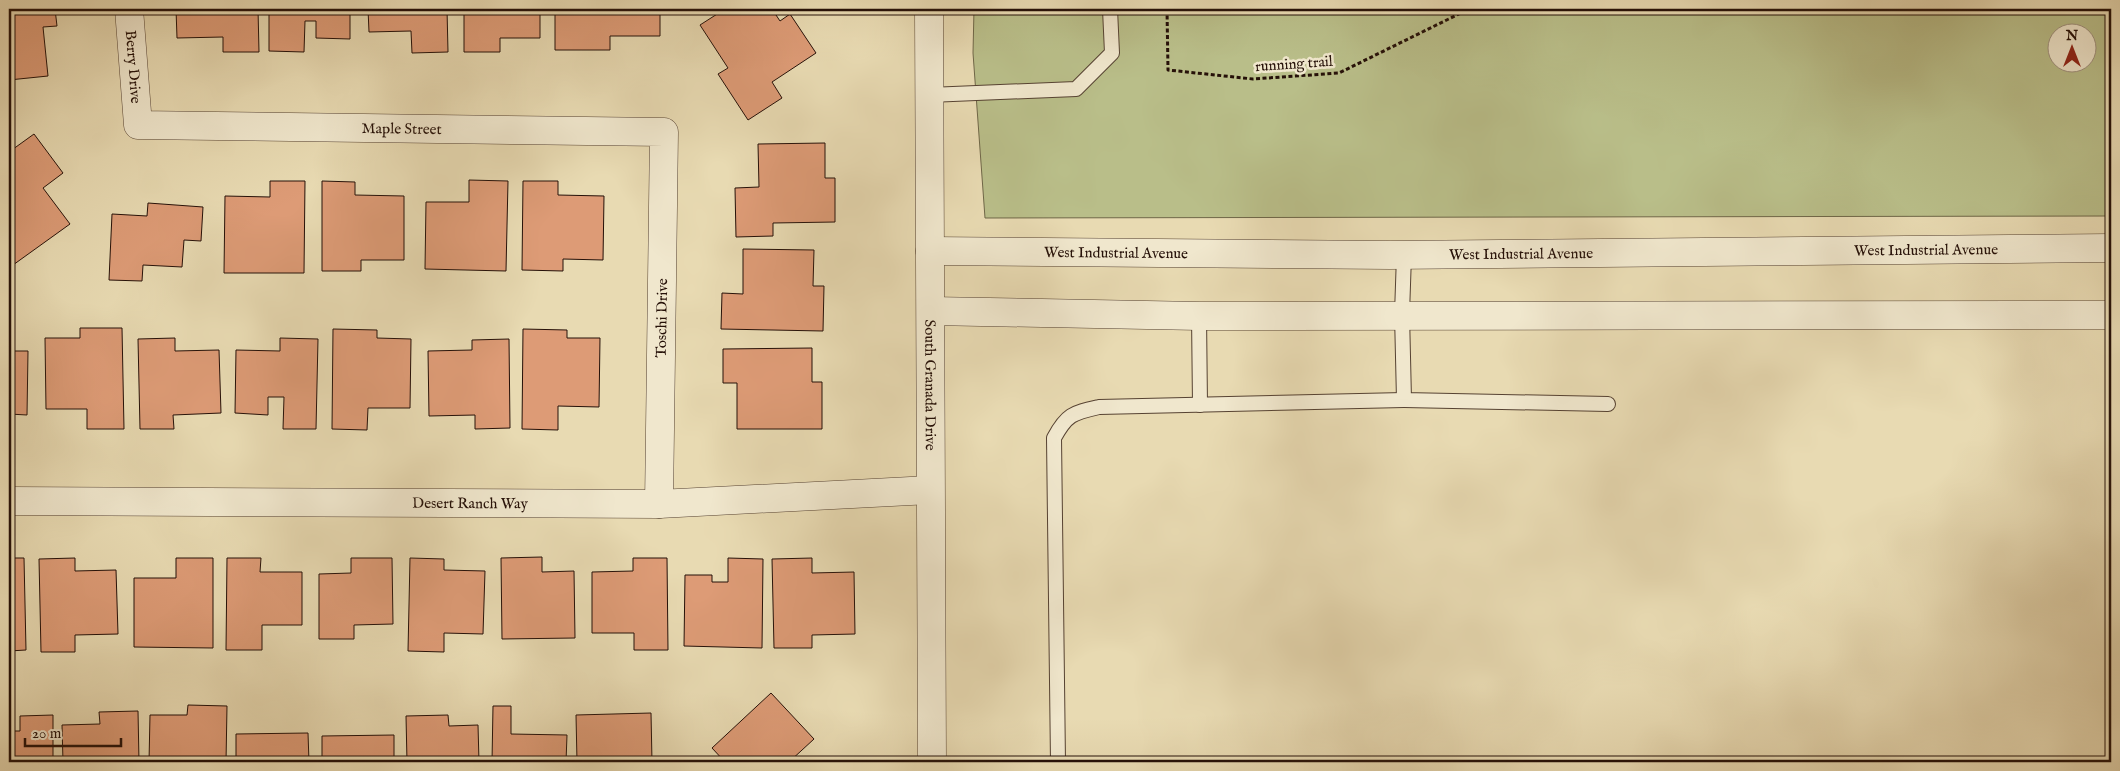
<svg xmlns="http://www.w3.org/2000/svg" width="2120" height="771" font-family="'IM FELL English',serif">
<rect width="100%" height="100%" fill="#e8dab2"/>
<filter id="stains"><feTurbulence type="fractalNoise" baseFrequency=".004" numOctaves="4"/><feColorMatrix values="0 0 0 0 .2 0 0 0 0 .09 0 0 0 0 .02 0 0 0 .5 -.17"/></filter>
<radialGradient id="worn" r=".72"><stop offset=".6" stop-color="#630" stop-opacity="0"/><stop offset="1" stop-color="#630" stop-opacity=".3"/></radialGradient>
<path fill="#b9be89" stroke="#6f6748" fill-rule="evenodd" d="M974,9H2111V216L985,218L973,53ZM2058,32H2088V62H2058Z"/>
<g fill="#dd9b76" stroke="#251008">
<polygon points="9,9 55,9 57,26 43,27 48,76 9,80"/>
<polygon points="176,9 258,9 259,52 223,52 223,37 177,38"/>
<polygon points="269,9 350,9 350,39 316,38 316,21 305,21 304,52 269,51"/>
<polygon points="368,9 447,9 448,52 412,53 411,31 369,32"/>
<polygon points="464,9 540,9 540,38 500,38 500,52 464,52"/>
<polygon points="555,9 660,9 660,36 610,36 610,50 555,50"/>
<polygon points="725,9 772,9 780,21 790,14 816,53 772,82 782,98 748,120 718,74 728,68 700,25"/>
<polygon points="34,134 63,173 43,188 70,224 13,265 9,259 9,171 12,169 9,165 9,152"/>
<polygon points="825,143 825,178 835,178 835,222 773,223 773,236 736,237 735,188 759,187 758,144"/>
<polygon points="469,180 508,181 506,271 425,269 426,202 469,202"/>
<polygon points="270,181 305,181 304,273 224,273 225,196 270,197"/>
<polygon points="322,181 355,182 355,195 404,196 404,260 361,260 361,271 322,271"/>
<polygon points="523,181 558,181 558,195 604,196 603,260 563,259 563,271 522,270"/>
<polygon points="148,203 203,207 201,241 184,240 182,267 143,265 142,281 109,280 112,214 147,216"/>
<polygon points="743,249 814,250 813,286 824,286 823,331 721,329 722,293 743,294"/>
<polygon points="80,328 122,328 124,429 87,429 87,409 46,409 45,338 80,338"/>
<polygon points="333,329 377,330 377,338 411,339 410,408 368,408 367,430 332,429"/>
<polygon points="523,329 567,330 567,338 600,338 599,407 558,406 558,430 522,429"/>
<polygon points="9,338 9,351 28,351 27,415 9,414"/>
<polygon points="175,338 175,351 219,350 221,413 173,415 174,429 140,429 138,339"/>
<polygon points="280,338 318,339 316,429 283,429 284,397 268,397 268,415 235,413 236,350 280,351"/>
<polygon points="509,339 510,428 475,429 475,415 429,416 428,351 472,350 472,340"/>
<polygon points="812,348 812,382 822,382 822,429 737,429 737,383 723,383 723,349"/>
<polygon points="542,557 542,572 574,571 575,638 502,639 501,558"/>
<polygon points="9,558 24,558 26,650 9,651"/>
<polygon points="75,558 75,571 116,570 118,634 75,635 75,652 41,652 39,559"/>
<polygon points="176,558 213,558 213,648 134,647 134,578 176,578"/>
<polygon points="227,558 261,558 260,572 302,572 302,625 262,625 262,650 226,650"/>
<polygon points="351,558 392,558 393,624 354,625 354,639 319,639 319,574 351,573"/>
<polygon points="410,558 444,559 444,570 485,571 483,634 444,633 444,652 408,651"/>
<polygon points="633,558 667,558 668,650 634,650 634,633 592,633 592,572 633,571"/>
<polygon points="728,558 763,559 762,648 684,646 685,575 712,575 712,582 728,582"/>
<polygon points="812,558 812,573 854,572 855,634 812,635 812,648 774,648 772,559"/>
<polygon points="771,693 814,739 789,762 725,762 712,748"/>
<polygon points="188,705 227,706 226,762 149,762 150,715 187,715"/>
<polygon points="493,706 511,706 511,734 567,735 566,762 492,762"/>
<polygon points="138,711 139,762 63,762 62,725 100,724 99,712"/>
<polygon points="651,713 652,762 577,762 576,715"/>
<polygon points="53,715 53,762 9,762 9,731 20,731 20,716"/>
<polygon points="448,715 449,726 478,725 479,762 407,762 406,716"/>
<polygon points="308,733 309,762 236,762 236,734"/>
<polygon points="394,735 394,762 322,762 322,736"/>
</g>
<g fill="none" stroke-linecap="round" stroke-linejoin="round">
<defs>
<g id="lane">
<polyline points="929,95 1076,89 1112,53 1110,9"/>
<polyline points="1404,255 1402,314 1404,400 1608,404"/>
<polyline points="1199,316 1200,405"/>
<path d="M1058,762L1054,438C1067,414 1073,413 1099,407L1404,400"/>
</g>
<g id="street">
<path id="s1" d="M129,9L138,125L664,132L659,504"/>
<path id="s2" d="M929,9L932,762"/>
<path id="s3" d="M930,251L1390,255L2111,248"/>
<polyline points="931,311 1199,316 2111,315"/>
<path id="s4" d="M9,501L659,504L930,490"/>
</g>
</defs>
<use href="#lane" stroke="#564232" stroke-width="16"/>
<use href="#street" stroke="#564232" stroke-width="29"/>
<polyline stroke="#251008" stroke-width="3" stroke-dasharray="4 2.5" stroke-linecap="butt" points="1167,9 1168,70 1253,79 1339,73 1469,9"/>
<use href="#lane" stroke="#f0e7cd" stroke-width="14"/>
<use href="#street" stroke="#f0e7cd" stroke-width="28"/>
</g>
<g text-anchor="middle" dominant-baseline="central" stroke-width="5" stroke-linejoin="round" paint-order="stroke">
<g font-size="15" fill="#251008" stroke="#f0e7cd">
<text transform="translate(1294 64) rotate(-4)">running trail</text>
<text stroke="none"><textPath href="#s1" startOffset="58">Berry Drive</textPath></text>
<text stroke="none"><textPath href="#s1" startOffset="380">Maple Street</textPath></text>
<text stroke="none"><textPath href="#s3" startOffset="996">West Industrial Avenue</textPath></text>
<text stroke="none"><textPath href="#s3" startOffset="186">West Industrial Avenue</textPath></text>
<text stroke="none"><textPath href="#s3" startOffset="591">West Industrial Avenue</textPath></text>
<text transform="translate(662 318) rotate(-89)">Toschi Drive</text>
<text stroke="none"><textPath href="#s2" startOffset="376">South Granada Drive</textPath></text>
<text stroke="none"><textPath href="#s4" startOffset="461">Desert Ranch Way</textPath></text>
</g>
</g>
<rect width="2120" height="771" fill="none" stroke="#e8dab2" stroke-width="30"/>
<rect x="10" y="10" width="2100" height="751" fill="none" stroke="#251008" stroke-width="2.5"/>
<rect x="15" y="15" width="2090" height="741" fill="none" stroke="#251008"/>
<g transform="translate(2072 48)"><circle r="24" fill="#f0e7cd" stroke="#9f917e"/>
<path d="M0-4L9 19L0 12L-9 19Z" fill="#8f2418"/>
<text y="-8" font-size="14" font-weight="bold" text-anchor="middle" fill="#251008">N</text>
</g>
<path d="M25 738v8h96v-8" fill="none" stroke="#251008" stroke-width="2.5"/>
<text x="32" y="738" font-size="15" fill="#251008" stroke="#f0e7cd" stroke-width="4" paint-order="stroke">20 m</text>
<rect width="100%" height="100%" filter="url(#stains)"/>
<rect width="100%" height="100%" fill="url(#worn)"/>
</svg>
